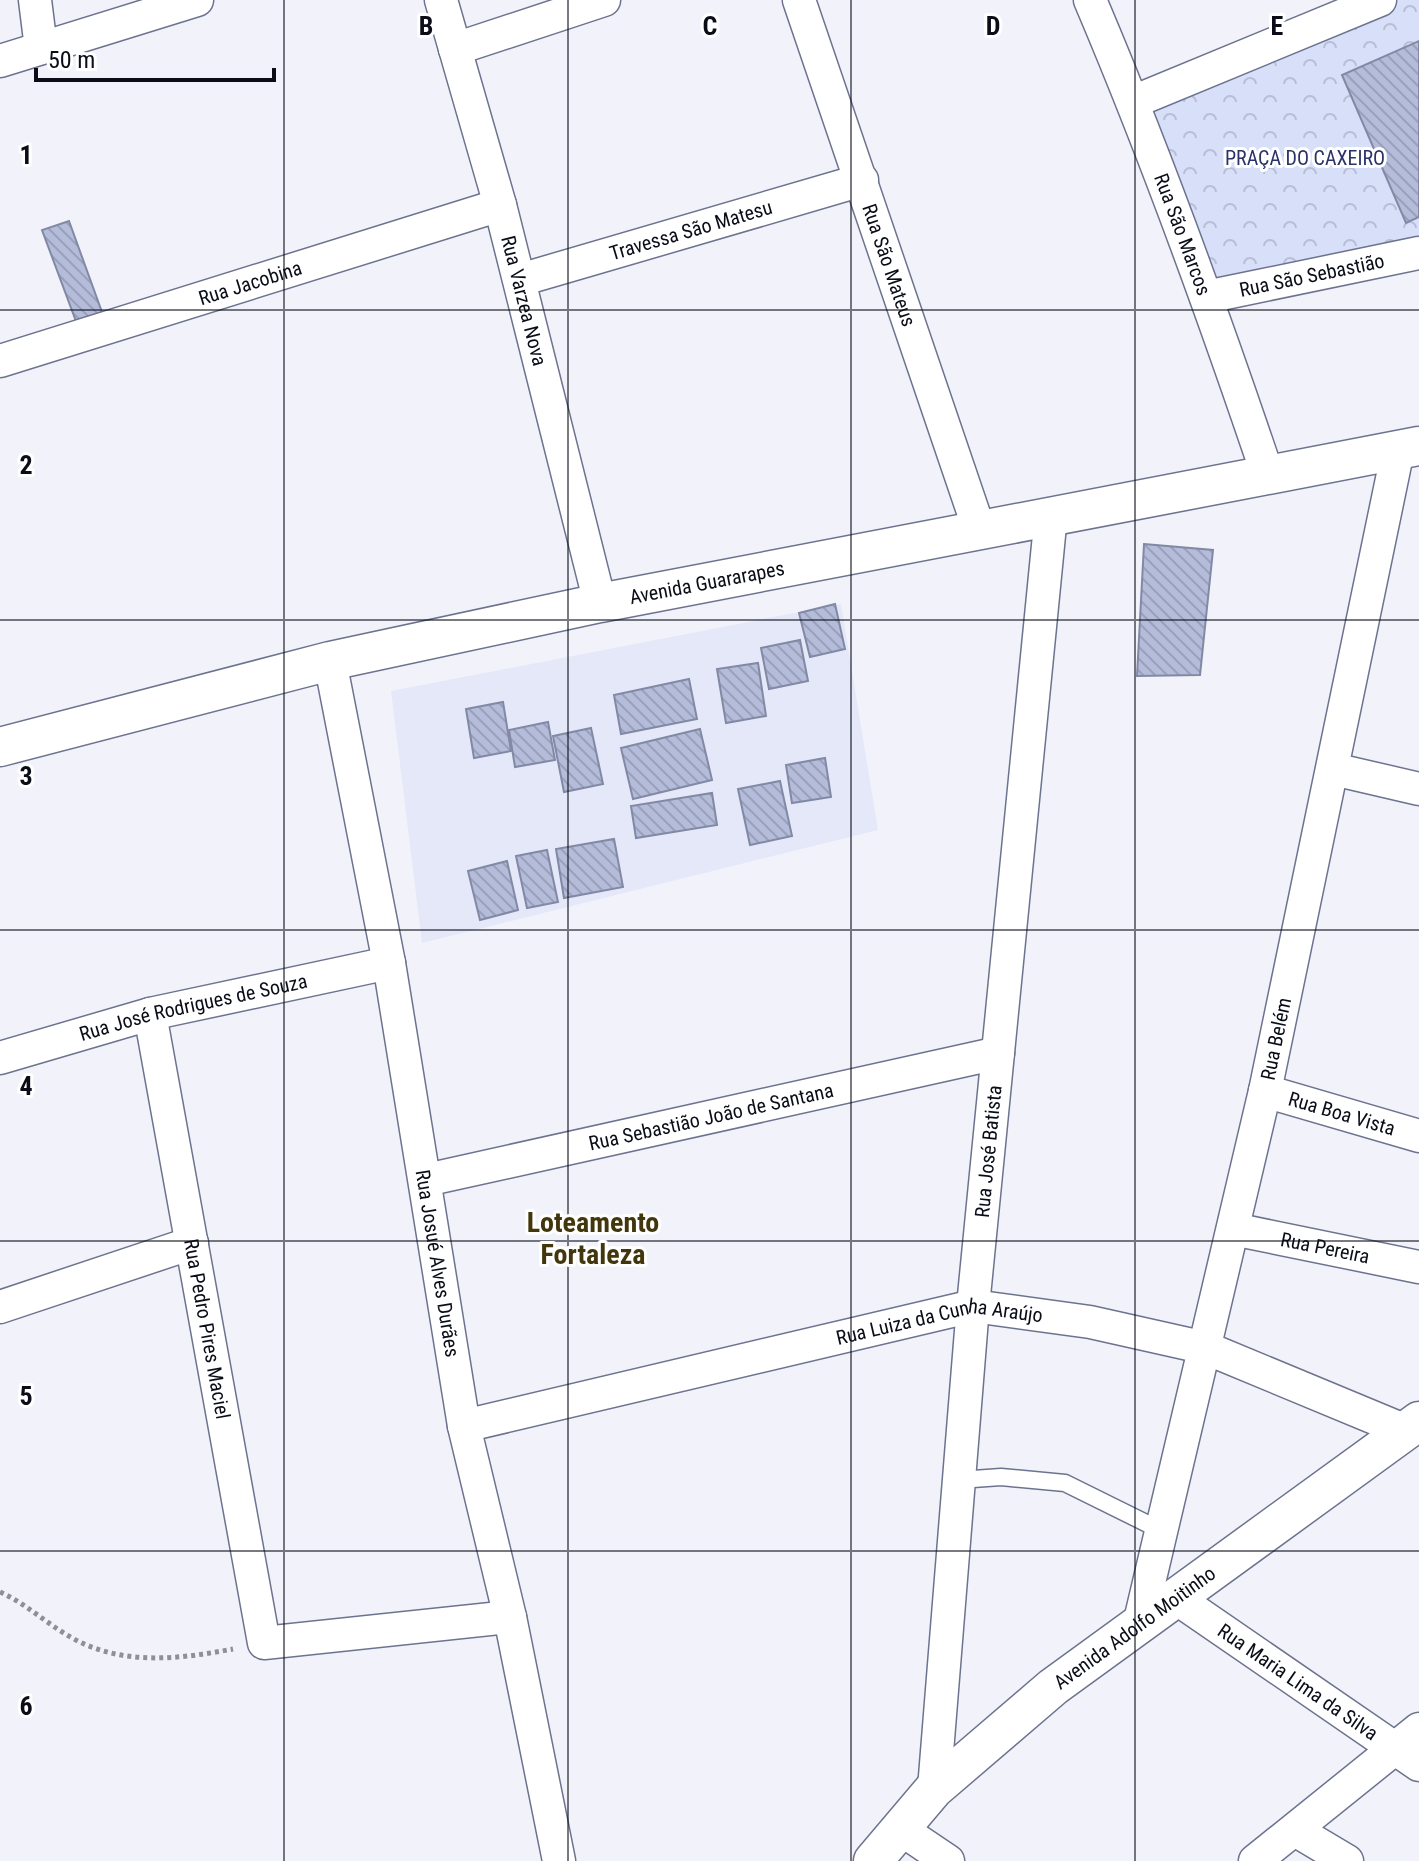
<svg xmlns="http://www.w3.org/2000/svg" width="1419" height="1861" font-family="'Roboto Condensed',sans-serif">
<defs>
<pattern id="park-crowns" width="20" height="18" patternUnits="userSpaceOnUse" patternTransform="scale(2)"><rect width="20" height="18" fill="#d7dff9"/><path d="M2 6a3 3 0 1 1 6 0M12 15a3 3 0 1 1 6 0" fill="none" stroke="#b7bed5"/></pattern>
<pattern id="building-back-hatch" width="6" height="6" patternUnits="userSpaceOnUse" patternTransform="scale(2)"><rect width="6" height="6" fill="#b4bcda"/><path d="M-1 5l2 2M0 0l6 6M5-1l2 2" fill="none" stroke="#99a0ba"/></pattern>
</defs>
<rect width="100%" height="100%" fill="#f2f3fa"/>
<polygon fill="#e4e8f8" points="841,604 878,830 422,943 391,691"/>
<polygon fill="url(#park-crowns)" points="1399,0 1419,0 1419,247 1210,291 1140,106"/>
<g fill="url(#building-back-hatch)" stroke="#8189a5" stroke-width="2">
<polygon points="1419,41 1419,217 1406,223 1342,75"/>
<polygon points="69,221 103,315 77,324 42,230"/>
<polygon points="1144,544 1213,550 1200,675 1137,676"/>
<polygon points="835,604 845,649 810,657 799,613"/>
<polygon points="800,640 808,681 769,689 761,648"/>
<polygon points="758,663 766,716 726,723 717,669"/>
<polygon points="689,679 697,719 621,734 614,695"/>
<polygon points="503,702 511,751 474,758 466,709"/>
<polygon points="548,722 555,760 515,767 509,730"/>
<polygon points="591,728 603,784 564,792 553,736"/>
<polygon points="700,729 712,780 633,799 621,748"/>
<polygon points="825,758 831,797 792,803 786,765"/>
<polygon points="780,781 792,836 750,845 738,789"/>
<polygon points="712,793 717,825 636,838 631,806"/>
<polygon points="614,839 623,887 564,898 556,849"/>
<polygon points="547,850 558,902 527,908 516,856"/>
<polygon points="507,861 518,910 480,920 468,871"/>
</g>
<g fill="none" stroke-linecap="round" stroke-linejoin="round">
<defs>
<polyline id="service" points="959,1480 1001,1477 1065,1483 1162,1531"/>
<g id="minor">
<polyline points="35,0 41,48"/>
<path id="s1" d="M441,0L500,205L600,603"/>
<path id="s2" d="M799,0L979,529"/>
<path id="s3" d="M1090,0C1156,155 1213,313 1267,473"/>
<polyline points="455,49 604,0"/>
<polyline points="0,61 197,0"/>
<polyline points="1133,102 1380,0"/>
<path id="s4" d="M520,280L862,180"/>
<path id="s5" d="M1206,297L1419,253"/>
<path id="s6" d="M0,361L500,205"/>
<path id="s7" d="M330,661L389,963L464,1426L510,1617L559,1861"/>
<polyline points="1333,769 1419,789"/>
<path id="s8" d="M150,1014L264,1643L510,1617"/>
<path id="s9" d="M0,1058L150,1014L389,963"/>
<path id="s10" d="M1265,1091L1419,1136"/>
<path id="s11" d="M426,1180L998,1053"/>
<path id="s12" d="M1233,1229L1419,1267"/>
<polyline points="0,1307 192,1243"/>
<path id="s13" d="M464,1426L973,1306L1090,1322L1206,1348L1406,1431"/>
<path id="s14" d="M1176,1598L1419,1765"/>
<path id="s15" d="M1139,1625L1265,1091L1398,450"/>
<path id="s16" d="M934,1789L973,1306L1051,515"/>
<polyline points="899,1828 948,1861"/>
<polyline points="1295,1830 1347,1861"/>
<polyline points="1255,1861 1419,1729"/>
</g>
<g id="tertiary">
<path id="s17" d="M0,747L330,661L600,603L1419,446"/>
<path id="s18" d="M873,1861L934,1789L1053,1687L1419,1421"/>
</g>
</defs>
<use href="#service" stroke="#6c738e" stroke-width="19"/>
<use href="#minor" stroke="#6c738e" stroke-width="35"/>
<use href="#tertiary" stroke="#6c738e" stroke-width="41"/>
<path stroke="#8e9098" stroke-width="5" stroke-dasharray="4 4" stroke-linecap="butt" d="M0,1592C27,1604 48,1625 74,1639C124,1666 180,1659 233,1649"/>
<use href="#service" stroke="#fff" stroke-width="16"/>
<use href="#minor" stroke="#fff" stroke-width="32"/>
<use href="#tertiary" stroke="#fff" stroke-width="38"/>
</g>
<path fill="none" stroke="#0a0d17" stroke-width="2" stroke-opacity="0.55" d="M284,0V1861M568,0V1861M851,0V1861M1135,0V1861M0,310H1419M0,620H1419M0,930H1419M0,1241H1419M0,1551H1419"/>
<g text-anchor="middle" dominant-baseline="central" stroke-width="6" stroke-linejoin="round" paint-order="stroke">
<g font-size="20" fill="#2a3269" stroke="#fff">
<text x="1305" y="158">PRAÇA DO CAXEIRO</text>
</g>
<g font-size="20" fill="#0a0d17" stroke="#fff">
<text stroke="none"><textPath href="#s4" startOffset="178">Travessa São Matesu</textPath></text>
<text stroke="none"><textPath href="#s3" startOffset="252">Rua São Marcos</textPath></text>
<text stroke="none"><textPath href="#s2" startOffset="280">Rua São Mateus</textPath></text>
<text stroke="none"><textPath href="#s5" startOffset="108">Rua São Sebastião</textPath></text>
<text stroke="none"><textPath href="#s6" startOffset="262">Rua Jacobina</textPath></text>
<text stroke="none"><textPath href="#s1" startOffset="312">Rua Varzea Nova</textPath></text>
<text stroke="none"><textPath href="#s17" startOffset="726">Avenida Guararapes</textPath></text>
<text stroke="none"><textPath href="#s9" startOffset="200">Rua José Rodrigues de Souza</textPath></text>
<text stroke="none"><textPath href="#s15" startOffset="602">Rua Belém</textPath></text>
<text stroke="none"><textPath href="#s10" startOffset="80">Rua Boa Vista</textPath></text>
<text stroke="none"><textPath href="#s11" startOffset="292">Rua Sebastião João de Santana</textPath></text>
<text stroke="none"><textPath href="#s16" startOffset="640">Rua José Batista</textPath></text>
<text stroke="none"><textPath href="#s12" startOffset="94">Rua Pereira</textPath></text>
<text stroke="none"><textPath href="#s7" startOffset="612">Rua Josué Alves Durães</textPath></text>
<text stroke="none"><textPath href="#s8" startOffset="320">Rua Pedro Pires Maciel</textPath></text>
<text stroke="none"><textPath href="#s13" startOffset="488">Rua Luiza da Cunha Araújo</textPath></text>
<text stroke="none"><textPath href="#s18" startOffset="352">Avenida Adolfo Moitinho</textPath></text>
<text stroke="none"><textPath href="#s14" startOffset="148">Rua Maria Lima da Silva</textPath></text>
</g>
<g font-size="28" font-weight="bold" fill="#41360c" stroke="#fff">
<text x="593" y="1222">Loteamento<tspan x="593" dy="32">Fortaleza</tspan></text>
</g>
</g>
<g font-size="26" text-anchor="middle" font-weight="bold" fill="#0a0d17" stroke="#fff" stroke-width="6" stroke-linejoin="round" paint-order="stroke">
<text x="426" y="35">B</text>
<text x="710" y="35">C</text>
<text x="993" y="35">D</text>
<text x="1277" y="35">E</text>
<text x="26" y="164">1</text>
<text x="26" y="474">2</text>
<text x="26" y="785">3</text>
<text x="26" y="1095">4</text>
<text x="26" y="1405">5</text>
<text x="26" y="1715">6</text>
</g>
<path d="M36 68v12h238v-12" fill="none" stroke="#0a0d17" stroke-width="4"/>
<text x="48" y="68" font-size="24" fill="#0a0d17" stroke="#ffffff" stroke-width="6" paint-order="stroke">50 m</text>
</svg>
